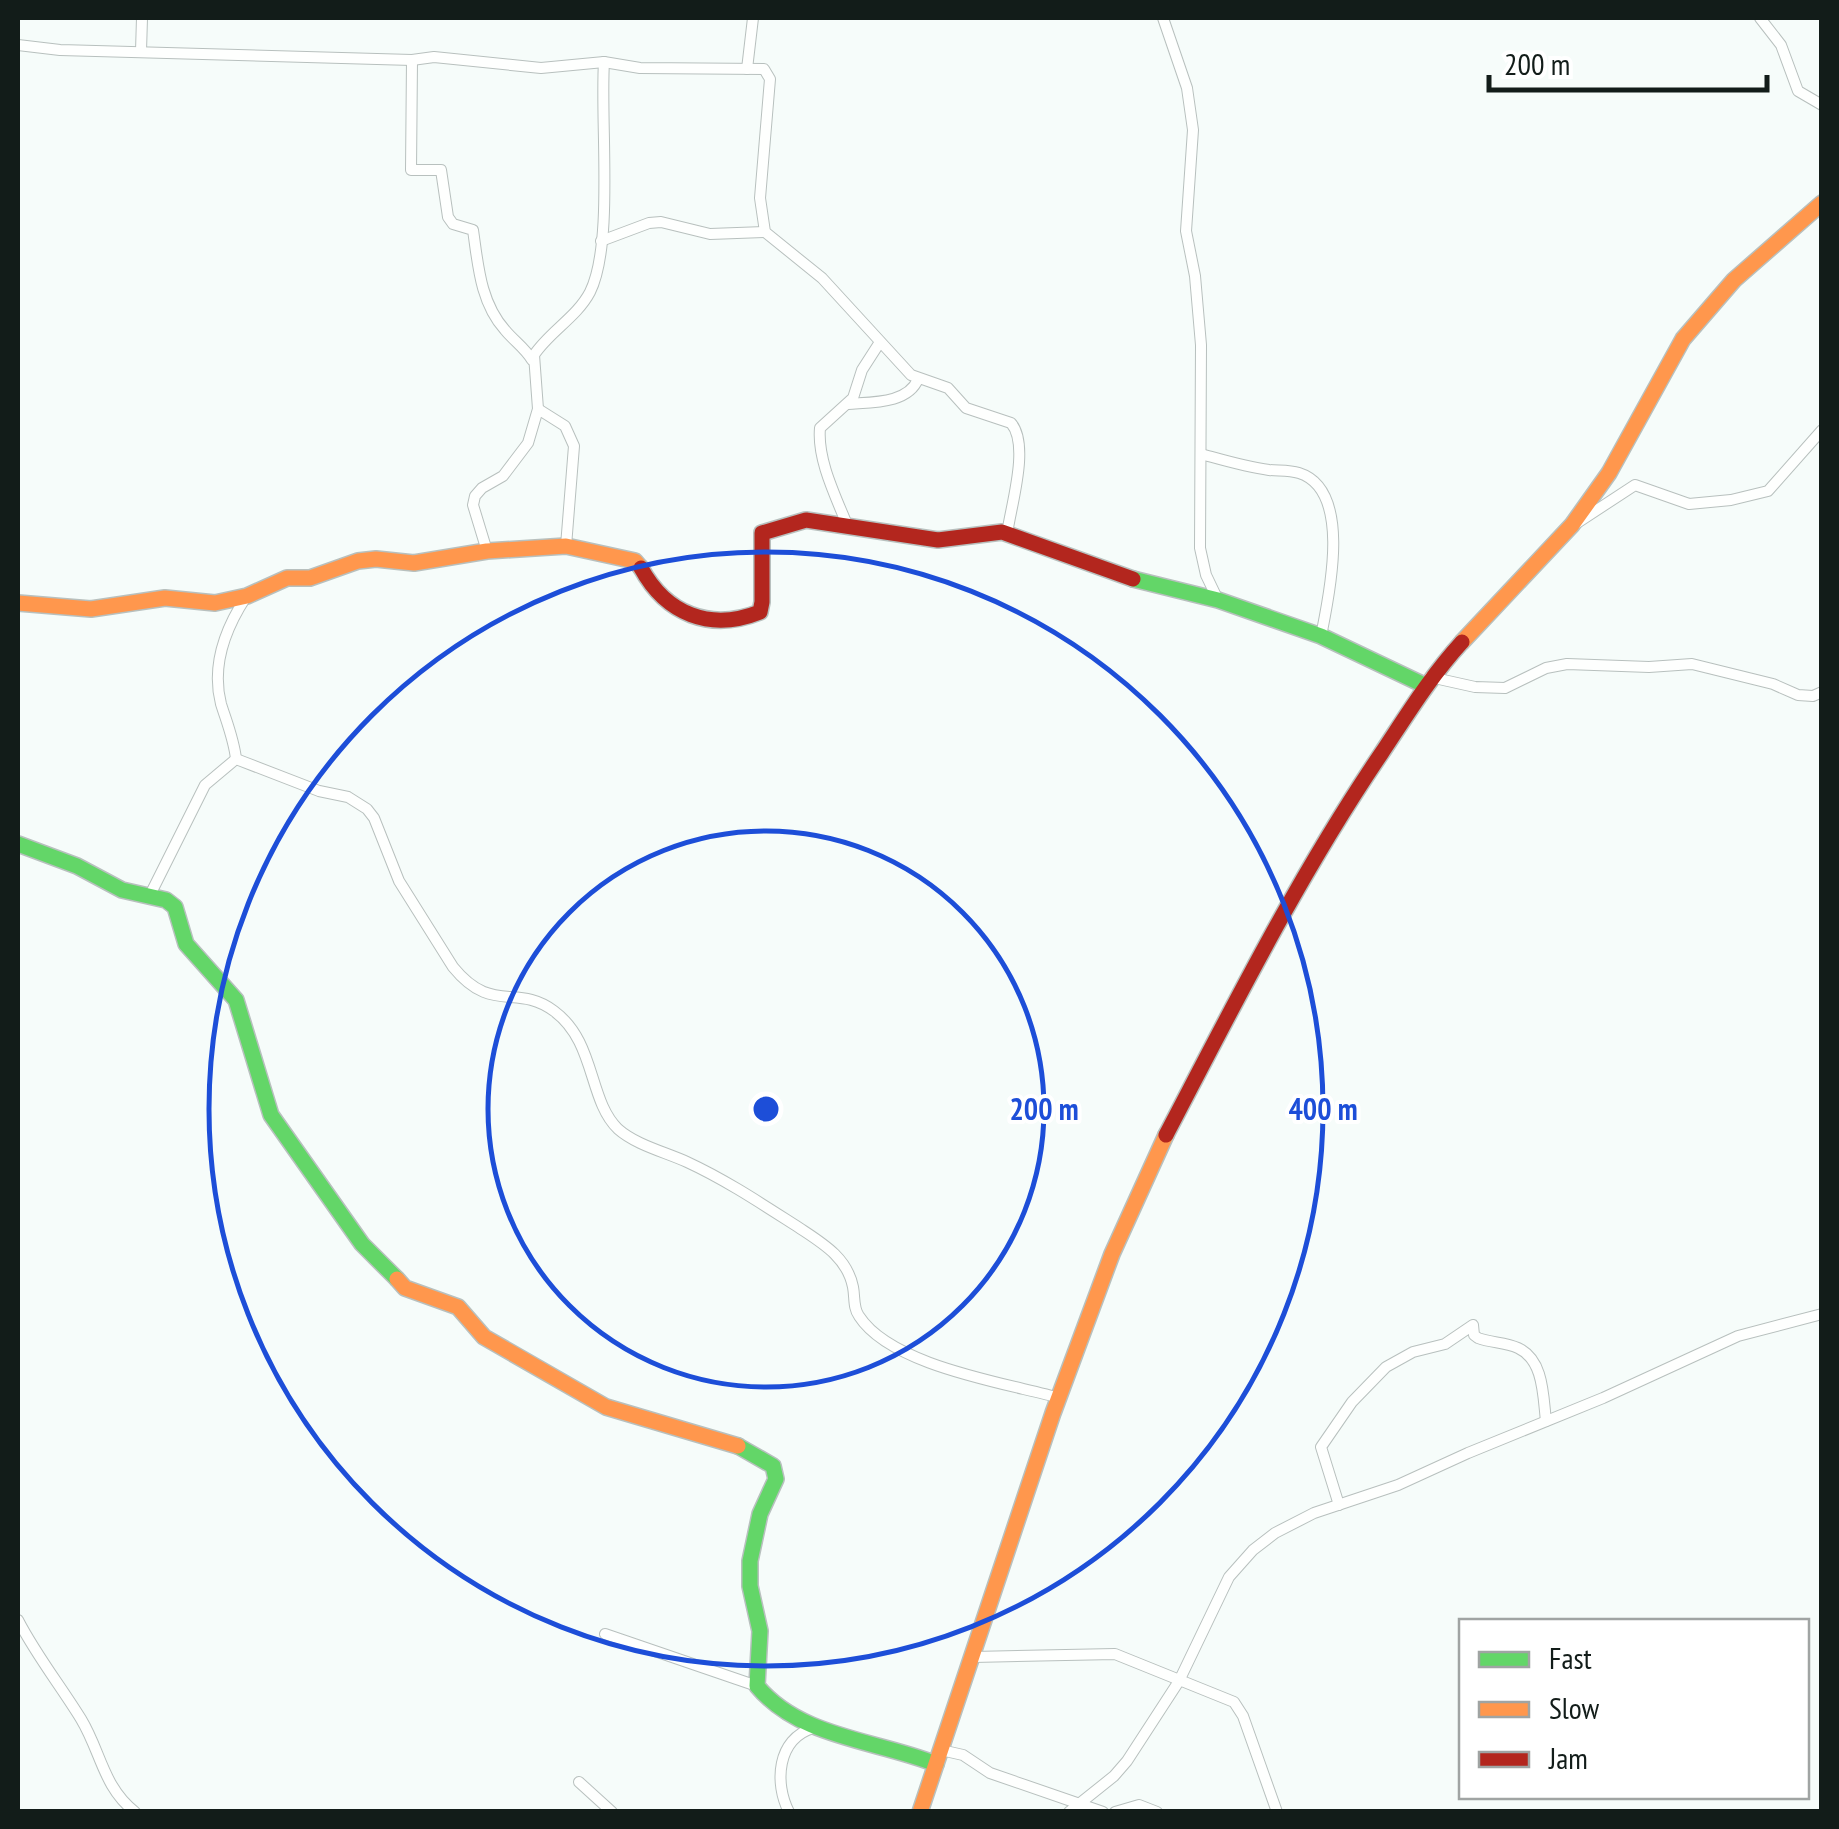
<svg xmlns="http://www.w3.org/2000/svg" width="1839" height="1829" font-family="'PT Sans Narrow',sans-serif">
<rect width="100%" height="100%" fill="#f6fcfa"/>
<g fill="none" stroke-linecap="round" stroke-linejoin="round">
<defs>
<g id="street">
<polyline points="1163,18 1187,88 1193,130 1186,231 1195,276 1201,345 1200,548 1206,575 1218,600"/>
<polyline points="1760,18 1781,45 1798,91 1822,105"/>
<path d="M18,45L60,50L412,60L434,57L541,68L604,62L640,68L764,69L770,79L760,198L765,232L822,278L911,375L948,388L966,408L1011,423C1030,445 1011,505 1007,534"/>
<polyline points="141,51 142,18"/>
<path d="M412,60L411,170H441L448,217L453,224L473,230C478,264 480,302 505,330C514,341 525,348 532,360"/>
<polyline points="747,69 753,18"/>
<polyline points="601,241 649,223 661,222 710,234 765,232"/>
<path d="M848,404C871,402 908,404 918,379"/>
<polyline points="538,409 565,426 574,446 566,546"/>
<path d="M1201,454C1223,460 1246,467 1269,470C1279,471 1289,470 1299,473C1353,490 1329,596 1321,636"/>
<polyline points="1577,523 1635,485 1689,504 1731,500 1768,491 1822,430"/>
<path d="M848,527C836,497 817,460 820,428L853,398L862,370L880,342"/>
<path d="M487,551L473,505L475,496L482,488L503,476L528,443L538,409L534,355C549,332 577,317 590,292C614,244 600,121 604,62"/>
<polyline points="1430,677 1475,687 1505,688 1546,668 1567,664 1649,667 1692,664 1773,684 1798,695 1813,696 1822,692"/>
<path d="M236,759C234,740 227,723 221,704C211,665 225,629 246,597"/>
<path d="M149,897L205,785L236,759L319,791L348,797L367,809L374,818L399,881L453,967C492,1015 516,983 554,1011C596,1042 588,1100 618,1129C636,1145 665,1152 687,1162C726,1180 762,1204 798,1227C822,1243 847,1257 853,1287C855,1297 853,1308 859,1316C891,1366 1006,1383 1060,1398"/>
<path d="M1339,1505L1321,1447L1352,1402L1386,1367L1413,1352L1445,1344L1473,1325L1474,1335L1478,1338C1491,1343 1505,1342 1518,1348C1544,1360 1543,1396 1546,1421"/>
<path d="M18,1620C36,1655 60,1685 81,1719C101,1752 103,1787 135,1812"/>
<polyline points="605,1634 757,1686"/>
<polyline points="973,1657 1115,1654 1234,1702 1243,1716 1277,1812"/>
<polyline points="941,1750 963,1755 990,1773 1103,1812"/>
<polyline points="579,1782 612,1812"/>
<path d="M789,1812C774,1783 777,1739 813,1728"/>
<polyline points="1069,1812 1114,1776 1127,1761 1179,1681 1229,1577 1253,1550 1275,1533 1314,1513 1398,1485 1468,1453 1603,1398 1738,1336 1822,1314"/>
<polyline points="1115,1812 1139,1805 1157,1812"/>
</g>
<g id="fast">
<polyline points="1133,579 1218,600 1321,636 1424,685"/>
<polyline points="18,844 77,866 122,890 166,900 175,907 186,944 236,1000 271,1115 362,1244 397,1279"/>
<path d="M738,1446L773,1466L776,1479L760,1514L750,1561V1586L760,1631L757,1686C800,1738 876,1740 936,1764"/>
</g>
<g id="slow">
<polyline points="18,603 91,609 165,598 215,603 247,596 287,578 310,578 358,561 376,559 414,563 487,551 566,546 635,561 641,568"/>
<polyline points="1462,642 1572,525 1609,473 1683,339 1734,280 1822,203"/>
<polyline points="397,1279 405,1288 458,1307 484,1337 606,1407 738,1446"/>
<polyline points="920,1812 1053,1413 1112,1254 1166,1135"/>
</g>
<g id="jam">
<path d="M641,568C666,614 710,632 760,612L762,602V533L806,520L938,540L1002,532L1133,579"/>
<path d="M1166,1135C1234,1005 1299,875 1381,754C1407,715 1430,677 1462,642"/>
</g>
</defs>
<use href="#street" stroke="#b8c0be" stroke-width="12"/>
<use href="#fast" stroke="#b8c0be" stroke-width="18"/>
<use href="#slow" stroke="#b8c0be" stroke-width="18"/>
<use href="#jam" stroke="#b8c0be" stroke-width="18"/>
<use href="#street" stroke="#fefffe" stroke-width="10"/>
<use href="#fast" stroke="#63d668" stroke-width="15"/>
<use href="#slow" stroke="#ff974d" stroke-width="15"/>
<use href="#jam" stroke="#b3261e" stroke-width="15"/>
</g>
<g fill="none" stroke="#1d4ed8" stroke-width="5">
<circle cx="766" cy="1109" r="278"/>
<circle cx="766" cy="1109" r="557"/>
</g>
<circle cx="766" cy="1109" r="15" fill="#1d4ed8" stroke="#fff" stroke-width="5"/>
<g font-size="30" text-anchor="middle" font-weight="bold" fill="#1d4ed8" stroke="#fff" stroke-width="8" stroke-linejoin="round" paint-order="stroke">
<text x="1044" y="1120">200 m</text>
<text x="1323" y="1120">400 m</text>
</g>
<rect width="1839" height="1829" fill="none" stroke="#121c19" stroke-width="40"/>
<rect x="1459" y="1619" width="350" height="180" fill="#ffffff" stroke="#a0a4a3" stroke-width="2.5"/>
<rect x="1479" y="1652" width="50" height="15" fill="#63d668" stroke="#a0a4a3" stroke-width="2.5"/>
<text x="1549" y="1669" font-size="30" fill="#121c19">Fast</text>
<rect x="1479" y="1702" width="50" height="15" fill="#ff974d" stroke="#a0a4a3" stroke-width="2.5"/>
<text x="1549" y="1719" font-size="30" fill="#121c19">Slow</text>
<rect x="1479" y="1752" width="50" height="15" fill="#b3261e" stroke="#a0a4a3" stroke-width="2.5"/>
<text x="1549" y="1769" font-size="30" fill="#121c19">Jam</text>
<path d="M1489 75v15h278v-15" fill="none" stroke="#121c19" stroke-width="5"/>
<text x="1504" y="75" font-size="30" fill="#121c19" stroke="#ffffff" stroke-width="8" paint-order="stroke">200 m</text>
</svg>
